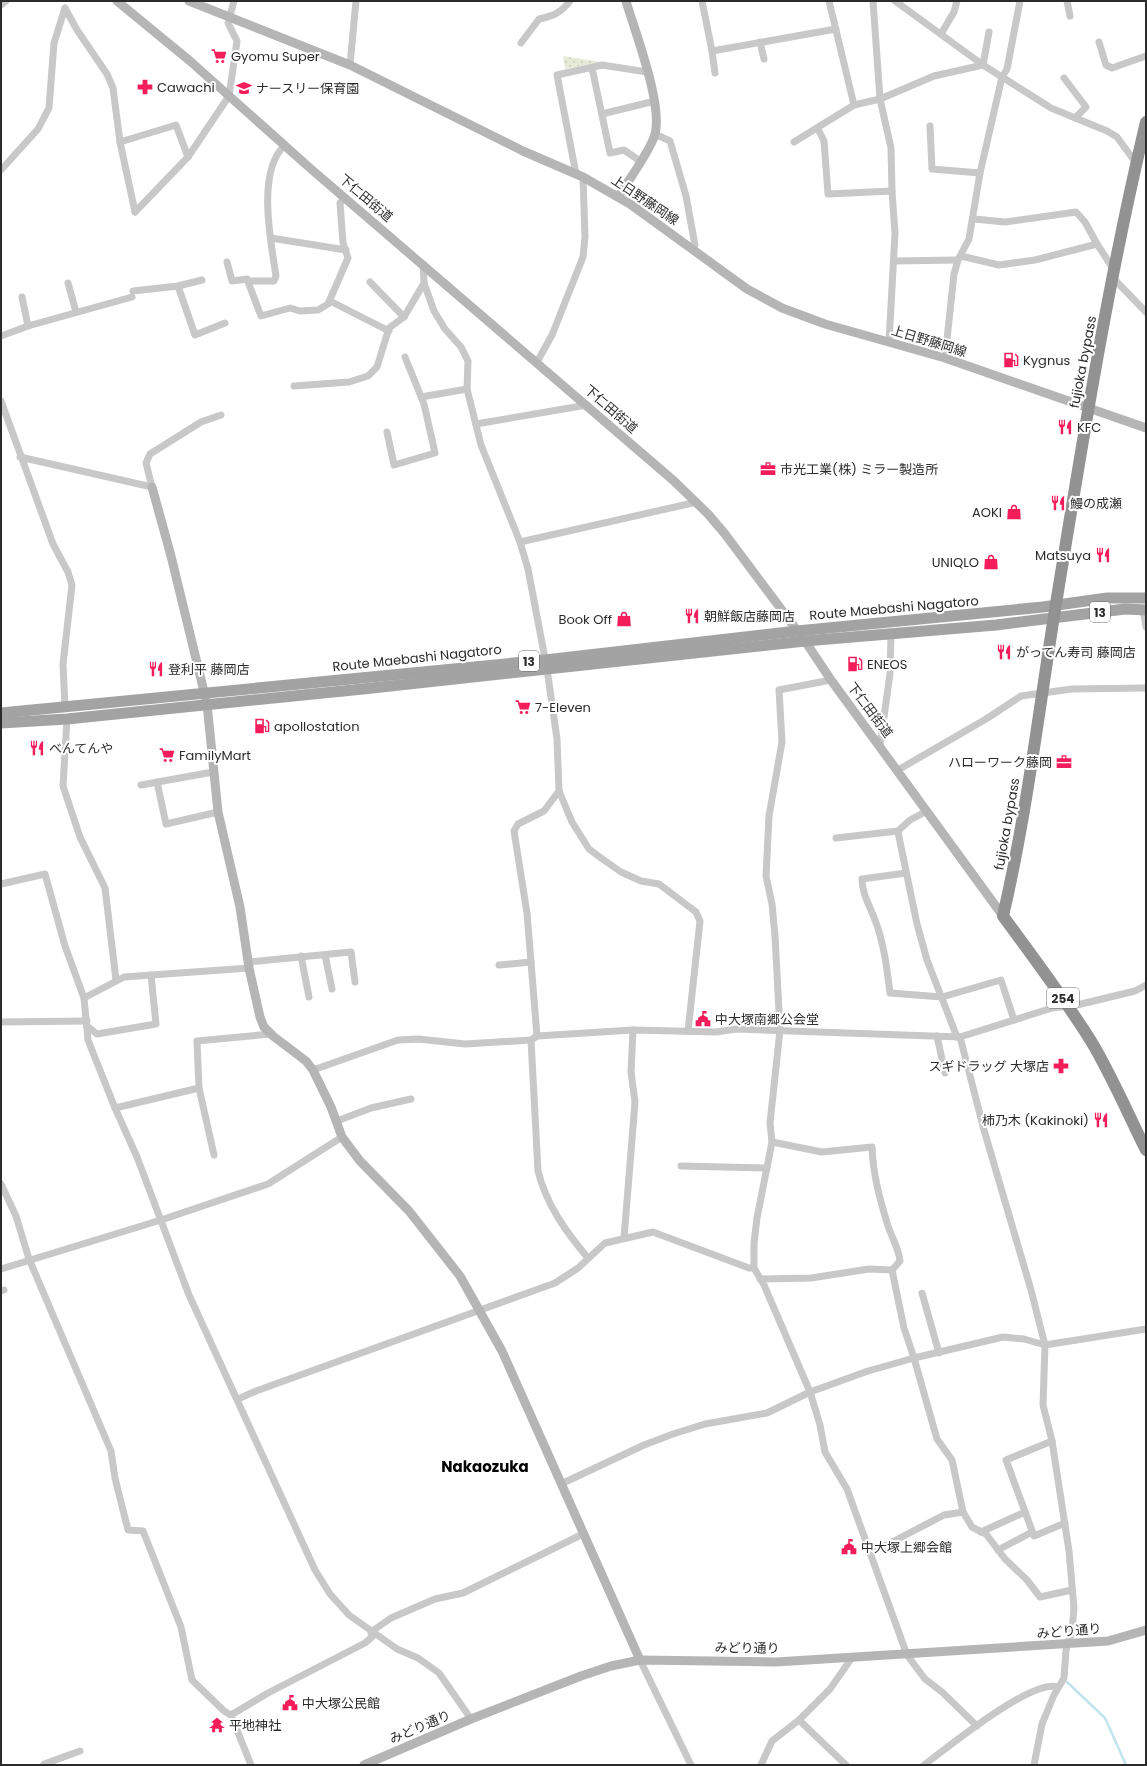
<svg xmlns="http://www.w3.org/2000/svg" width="1147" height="1766" font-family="Poppins,'Noto Sans JP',sans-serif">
<defs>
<pattern id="grass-dots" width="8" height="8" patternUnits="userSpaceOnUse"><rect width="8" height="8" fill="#e6ebd7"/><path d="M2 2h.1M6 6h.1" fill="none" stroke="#c5cab9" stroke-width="1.8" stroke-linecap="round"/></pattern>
</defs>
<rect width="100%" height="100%" fill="#fff"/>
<polygon fill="url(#grass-dots)" points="563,56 600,62 565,69"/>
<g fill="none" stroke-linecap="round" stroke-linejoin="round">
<polyline stroke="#c1e5ed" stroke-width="2.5" points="1067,1682 1105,1718 1126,1765"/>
<g stroke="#c8c8c8" stroke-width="7">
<polyline points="702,1 712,51 836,29"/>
<polyline points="829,1 854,105"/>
<polyline points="873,1 880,99 891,148 892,191 895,233 889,342"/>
<polyline points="895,1 983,65 1051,108 1107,131 1117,137 1136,163"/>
<polyline points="1067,1 1070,16"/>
<polyline points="1,5 6,1"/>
<polyline points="65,8 77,30 107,74 113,88 120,142 135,212"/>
<polyline points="941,34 954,12 957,1"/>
<polyline points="760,42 764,59"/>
<polyline points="1099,42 1106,65 1112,68 1146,56"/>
<path d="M521,43L539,19C553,16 561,13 570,1"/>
<polyline points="712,51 715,73"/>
<polyline points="350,65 356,1"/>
<polyline points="592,68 610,153 624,150 640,161"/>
<polyline points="1064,78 1086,107 1075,118"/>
<polyline points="602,114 655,101"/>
<polyline points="930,126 932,169 980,173"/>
<polyline points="818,129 824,141 828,194 892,191"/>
<polyline points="655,134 670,141 686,196 695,245 693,249"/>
<polyline points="120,142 176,125 188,157"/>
<polyline points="794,142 854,105 880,99 934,76 983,65 989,32"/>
<polyline points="1,170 38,129 49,108 54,43 65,8"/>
<polyline points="576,174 557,75 602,65 647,72"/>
<polyline points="135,212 188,157 229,96 237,41 228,23 234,1"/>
<polyline points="271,238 346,250"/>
<polyline points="1097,244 1114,270"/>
<polyline points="961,256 999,265 1035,260 1097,244 1085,222 1076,212 1005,222 974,219"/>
<polyline points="895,261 958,260"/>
<polyline points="227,262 232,281 247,279 261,316 290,308 300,311 318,310 328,304 348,258 343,243 340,203 345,197"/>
<polyline points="423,264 424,283 434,311 445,329 461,347 468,361 467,389 481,445 520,542 528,569 547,669 557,739 559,791 572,822 589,849 601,858 621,872 641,881 659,884 696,912 700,921 688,1031"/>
<polyline points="1114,279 1146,312"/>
<path d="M248,281H274L276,276C271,242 256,171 285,145"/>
<polyline points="370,282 404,317"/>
<polyline points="68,283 76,312"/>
<polyline points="178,286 195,335 225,323"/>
<polyline points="133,291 178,286 202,280"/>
<polyline points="22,297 28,326"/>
<polyline points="330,301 389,331"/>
<polyline points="1,336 28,326 132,297"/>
<polyline points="945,358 954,274 958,260 969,239 980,173 1002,77 1007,69 1020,1"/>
<polyline points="537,362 552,335 583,257 585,237 583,177"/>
<polyline points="294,386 349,382 368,376 377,367 389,328 404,317 424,283"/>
<polyline points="421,397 467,389"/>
<polyline points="1,401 53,544 68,572 72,585 63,664 65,708"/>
<polyline points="476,424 587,405"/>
<polyline points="387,432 394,465 435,453 424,404 405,357"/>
<polyline points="20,457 152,487 146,463 150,454 201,422 221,415"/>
<polyline points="520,542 697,502"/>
<polyline points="1143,610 1146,627"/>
<polyline points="831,680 779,690 782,742 769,816 766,876 772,904 775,936 780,1030 770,1123 772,1142 757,1218 754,1243 754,1268 764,1285 810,1392 820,1425 825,1452 847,1489 907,1655 925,1679 942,1692 977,1726"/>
<polyline points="67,719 63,786 80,837 105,888 116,980"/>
<polyline points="880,745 890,674 891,634"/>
<polyline points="898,770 986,719 1021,696 1072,689 1146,688"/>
<polyline points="157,782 166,824 218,812"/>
<polyline points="141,785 213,772"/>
<polyline points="927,811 910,820 898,831 899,837 917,924 927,960 957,1037"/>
<polyline points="836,838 898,831"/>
<path d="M906,873L862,879C862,894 870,906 875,920C884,943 887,969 890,993L942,997L1001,980L1014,1020"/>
<polyline points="1,884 45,874 65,946 84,998"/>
<polyline points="325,955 332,989"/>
<polyline points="301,956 309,997"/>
<polyline points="249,962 351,952 355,982"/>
<polyline points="499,965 531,962"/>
<polyline points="249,968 124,977 84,998 88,1040 115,1108 137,1157 189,1295 315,1570 330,1594 349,1615 397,1649 418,1658 439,1673 471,1719"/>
<polyline points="1,1022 87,1021"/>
<polyline points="87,1026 97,1034 156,1024 151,975"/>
<polyline points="537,1036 527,913 514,831 518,824 544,811 559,791"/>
<polyline points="937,1036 945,1073"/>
<polyline points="960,1037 984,1130 1031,1290 1045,1345 1043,1405 1052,1441 1069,1551 1074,1608 1072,1630 1066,1650 1064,1678 1054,1695 1042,1724 1034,1765"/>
<path d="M531,1040L538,1171C546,1204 566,1232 588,1258"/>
<polyline points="313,1070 398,1040 418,1039 465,1044 531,1040 537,1036 633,1030 716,1032 736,1029 960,1037 1052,1008 1077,1005 1135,991 1146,985"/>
<polyline points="199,1088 214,1155"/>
<polyline points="115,1108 199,1088 197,1041 271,1034"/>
<polyline points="337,1121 371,1108 411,1099"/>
<path d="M772,1142L822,1152L872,1147C873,1175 880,1200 888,1226C892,1238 899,1249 900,1261L892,1270L904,1328L914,1358L937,1439L952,1460L963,1512"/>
<polyline points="681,1166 767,1168"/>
<polyline points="1,1184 16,1216 29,1259 111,1451 115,1478 128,1530 143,1531 181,1627 192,1680 224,1711 231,1715 251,1765"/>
<polyline points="624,1238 635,1102 631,1072 633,1030"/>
<polyline points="1,1269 161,1220 268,1184 342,1137"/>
<polyline points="760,1279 811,1278 869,1269 892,1270"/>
<polyline points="1,1291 4,1290"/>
<polyline points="922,1293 939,1353"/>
<polyline points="238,1399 256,1391 555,1283 578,1268 605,1243 653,1232 749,1268 754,1268"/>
<polyline points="1052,1441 1006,1460 1034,1536 1065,1523"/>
<polyline points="561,1484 644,1445 673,1434 705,1424 767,1413 810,1392 868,1371 914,1358 1003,1337 1024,1339 1045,1345 1146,1329"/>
<polyline points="981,1532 1025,1512"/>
<polyline points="998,1550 1032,1532"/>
<polyline points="871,1553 944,1515 963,1512 972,1527 986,1534 1005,1559 1027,1580 1040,1597 1072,1590"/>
<polyline points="371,1632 391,1618 435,1599 463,1593 583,1534"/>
<polyline points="640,1660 691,1765"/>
<polyline points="231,1715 268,1693 365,1643 372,1637 371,1632"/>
<polyline points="799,1720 846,1765"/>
<polyline points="44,1764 80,1751"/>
<polyline points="761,1765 772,1741 799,1720 830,1689 851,1659"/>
<path d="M924,1765C947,1748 1032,1678 1058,1687"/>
</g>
<g stroke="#b5b5b5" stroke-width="9">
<polyline points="117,1 190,61 311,169 674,481 708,514 725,534 805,641 831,680 1003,916"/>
<polyline points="189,1 350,65 523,151 583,177 630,204 747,289 782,308 825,324 945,358 1146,428"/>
<path d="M618,197C628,181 651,150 655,134C663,104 635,32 626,1"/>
<polyline points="152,487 171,556 207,704 218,812 240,907 249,968 260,1017 264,1027 273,1036 306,1061 313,1070 331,1107 342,1137 360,1161 409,1211 460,1276 502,1351 640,1660"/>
<polyline points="364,1765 471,1719 581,1676 611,1666 640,1660 776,1662 1108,1641 1146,1630"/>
</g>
<g stroke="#a3a3a3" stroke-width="11">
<polyline points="1,713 545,660 797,631 1043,607 1107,598 1146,598"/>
<polyline points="1,723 67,719 363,689 805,641 996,625 1109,611 1125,609 1146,610"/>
</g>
<path stroke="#929292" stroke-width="12" d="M1146,122C1107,285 1081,451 1054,616C1038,717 1026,817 1003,916C1033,957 1064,998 1091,1041C1112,1076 1128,1114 1146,1150"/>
</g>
<defs>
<symbol id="supermarket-bare" viewBox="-9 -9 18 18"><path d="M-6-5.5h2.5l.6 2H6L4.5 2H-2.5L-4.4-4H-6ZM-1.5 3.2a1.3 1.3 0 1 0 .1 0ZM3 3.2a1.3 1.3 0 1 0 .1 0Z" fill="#f31d5b" stroke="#fff" stroke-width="2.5" paint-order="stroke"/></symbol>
<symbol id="pharmacy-bare" viewBox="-9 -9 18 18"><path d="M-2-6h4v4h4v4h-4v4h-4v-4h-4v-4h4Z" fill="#f31d5b" stroke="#fff" stroke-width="2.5" paint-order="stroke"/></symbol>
<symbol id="school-bare" viewBox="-9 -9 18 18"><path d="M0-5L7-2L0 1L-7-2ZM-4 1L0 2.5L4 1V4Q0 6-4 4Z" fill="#f31d5b" stroke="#fff" stroke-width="2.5" paint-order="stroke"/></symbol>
<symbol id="fuel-bare" viewBox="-9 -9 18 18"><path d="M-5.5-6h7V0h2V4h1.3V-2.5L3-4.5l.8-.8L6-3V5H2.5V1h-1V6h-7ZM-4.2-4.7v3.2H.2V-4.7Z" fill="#f31d5b" stroke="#fff" stroke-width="2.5" paint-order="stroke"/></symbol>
<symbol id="restaurant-bare" viewBox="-9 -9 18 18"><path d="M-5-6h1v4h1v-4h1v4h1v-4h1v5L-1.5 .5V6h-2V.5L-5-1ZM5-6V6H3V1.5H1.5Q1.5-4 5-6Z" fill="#f31d5b" stroke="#fff" stroke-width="2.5" paint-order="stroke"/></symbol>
<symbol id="office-bare" viewBox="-9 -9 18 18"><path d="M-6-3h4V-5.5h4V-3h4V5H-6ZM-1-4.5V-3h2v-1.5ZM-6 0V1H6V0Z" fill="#f31d5b" stroke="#fff" stroke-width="2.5" paint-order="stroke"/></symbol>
<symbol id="shop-bare" viewBox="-9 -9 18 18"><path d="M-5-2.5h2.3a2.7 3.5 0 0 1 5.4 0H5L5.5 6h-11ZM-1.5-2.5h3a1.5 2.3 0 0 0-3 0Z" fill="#f31d5b" stroke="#fff" stroke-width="2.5" paint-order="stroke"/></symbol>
<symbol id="civic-bare" viewBox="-9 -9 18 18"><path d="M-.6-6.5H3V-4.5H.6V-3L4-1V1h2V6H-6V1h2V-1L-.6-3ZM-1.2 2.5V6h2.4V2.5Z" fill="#f31d5b" stroke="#fff" stroke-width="2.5" paint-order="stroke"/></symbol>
<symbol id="temple-bare" viewBox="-9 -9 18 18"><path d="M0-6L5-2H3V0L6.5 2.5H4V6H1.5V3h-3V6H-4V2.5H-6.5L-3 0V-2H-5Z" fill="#f31d5b" stroke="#fff" stroke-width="2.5" paint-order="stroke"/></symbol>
</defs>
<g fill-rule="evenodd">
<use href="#supermarket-bare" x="208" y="45" width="22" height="22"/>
<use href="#pharmacy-bare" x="134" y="76" width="22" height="22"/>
<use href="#school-bare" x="233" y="77" width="22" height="22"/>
<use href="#fuel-bare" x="1000" y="349" width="22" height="22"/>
<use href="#restaurant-bare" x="1054" y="416" width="22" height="22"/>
<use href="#office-bare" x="757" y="458" width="22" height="22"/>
<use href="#restaurant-bare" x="1047" y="492" width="22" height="22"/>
<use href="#shop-bare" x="1003" y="501" width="22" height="22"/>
<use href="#restaurant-bare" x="1092" y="544" width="22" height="22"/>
<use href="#shop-bare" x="980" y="551" width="22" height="22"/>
<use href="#restaurant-bare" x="681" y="605" width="22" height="22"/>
<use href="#shop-bare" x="613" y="608" width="22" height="22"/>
<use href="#restaurant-bare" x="993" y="641" width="22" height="22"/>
<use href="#fuel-bare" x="844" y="653" width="22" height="22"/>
<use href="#restaurant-bare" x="145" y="658" width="22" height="22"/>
<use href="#supermarket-bare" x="512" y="696" width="22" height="22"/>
<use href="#fuel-bare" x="251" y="715" width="22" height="22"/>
<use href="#restaurant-bare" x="26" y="737" width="22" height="22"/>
<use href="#supermarket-bare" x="156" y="744" width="22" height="22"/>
<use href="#office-bare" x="1053" y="751" width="22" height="22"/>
<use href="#civic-bare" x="692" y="1008" width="22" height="22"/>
<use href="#pharmacy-bare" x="1050" y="1055" width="22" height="22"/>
<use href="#restaurant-bare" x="1090" y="1109" width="22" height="22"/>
<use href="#civic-bare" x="838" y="1536" width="22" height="22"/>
<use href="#civic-bare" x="279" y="1692" width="22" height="22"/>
<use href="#temple-bare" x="206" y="1714" width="22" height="22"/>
</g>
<g text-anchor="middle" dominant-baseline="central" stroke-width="4" stroke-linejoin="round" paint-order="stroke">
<g fill="#fff" stroke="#6b6b6b" stroke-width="1">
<rect x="1090" y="602" width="20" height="20" rx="3"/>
<rect x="519" y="651" width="20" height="20" rx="3"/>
<rect x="1047" y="988" width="32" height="20" rx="3"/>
</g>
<g font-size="12" font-weight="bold" fill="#2b2b2b">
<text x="1100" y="612">13</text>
<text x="529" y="661">13</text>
<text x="1063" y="998">254</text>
</g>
<g font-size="13" fill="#2b2b2b" stroke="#fff" text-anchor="start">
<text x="231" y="56">Gyomu Super</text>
<text x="157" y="87">Cawachi</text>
<text x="256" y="88">ナースリー保育園</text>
<text x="1023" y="360">Kygnus</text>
<text x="1077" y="427">KFC</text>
<text x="780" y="469">市光工業(株) ミラー製造所</text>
<text x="1070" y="503">鰻の成瀬</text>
<text x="1002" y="512" text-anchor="end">AOKI</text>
<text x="1091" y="555" text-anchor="end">Matsuya</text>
<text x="979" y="562" text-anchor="end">UNIQLO</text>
<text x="704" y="616">朝鮮飯店藤岡店</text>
<text x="612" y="619" text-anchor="end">Book Off</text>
<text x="1016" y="652">がってん寿司 藤岡店</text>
<text x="867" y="664">ENEOS</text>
<text x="168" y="669">登利平 藤岡店</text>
<text x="535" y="707">7-Eleven</text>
<text x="274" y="726">apollostation</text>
<text x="49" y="748">べんてんや</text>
<text x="179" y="755">FamilyMart</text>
<text x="1052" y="762" text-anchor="end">ハローワーク藤岡</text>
<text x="715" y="1019">中大塚南郷公会堂</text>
<text x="1049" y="1066" text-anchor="end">スギドラッグ 大塚店</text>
<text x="1089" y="1120" text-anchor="end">柿乃木 (Kakinoki)</text>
<text x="861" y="1547">中大塚上郷会館</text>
<text x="302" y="1703">中大塚公民館</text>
<text x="229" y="1725">平地神社</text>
</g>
<g font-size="13" fill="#2b2b2b" stroke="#fff">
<text transform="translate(366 198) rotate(40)">下仁田街道</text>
<text transform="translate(645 200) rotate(34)">上日野藤岡線</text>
<text transform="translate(929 341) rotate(17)">上日野藤岡線</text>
<text transform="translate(1083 362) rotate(-79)">fujioka bypass</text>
<text transform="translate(611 409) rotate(41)">下仁田街道</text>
<text transform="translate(894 608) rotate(-5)">Route Maebashi Nagatoro</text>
<text transform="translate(417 658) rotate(-6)">Route Maebashi Nagatoro</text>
<text transform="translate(870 710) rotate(53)">下仁田街道</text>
<text transform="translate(1007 824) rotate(-80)">fujioka bypass</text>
<text transform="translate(1069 1631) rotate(-5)">みどり通り</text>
<text transform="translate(747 1648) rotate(1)">みどり通り</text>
<text transform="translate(420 1727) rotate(-23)">みどり通り</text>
</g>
<g font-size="15" font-weight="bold" fill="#000" stroke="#fff">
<text x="485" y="1466">Nakaozuka</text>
</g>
</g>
<rect width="1147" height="1766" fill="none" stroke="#2b2b2b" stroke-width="4"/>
</svg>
